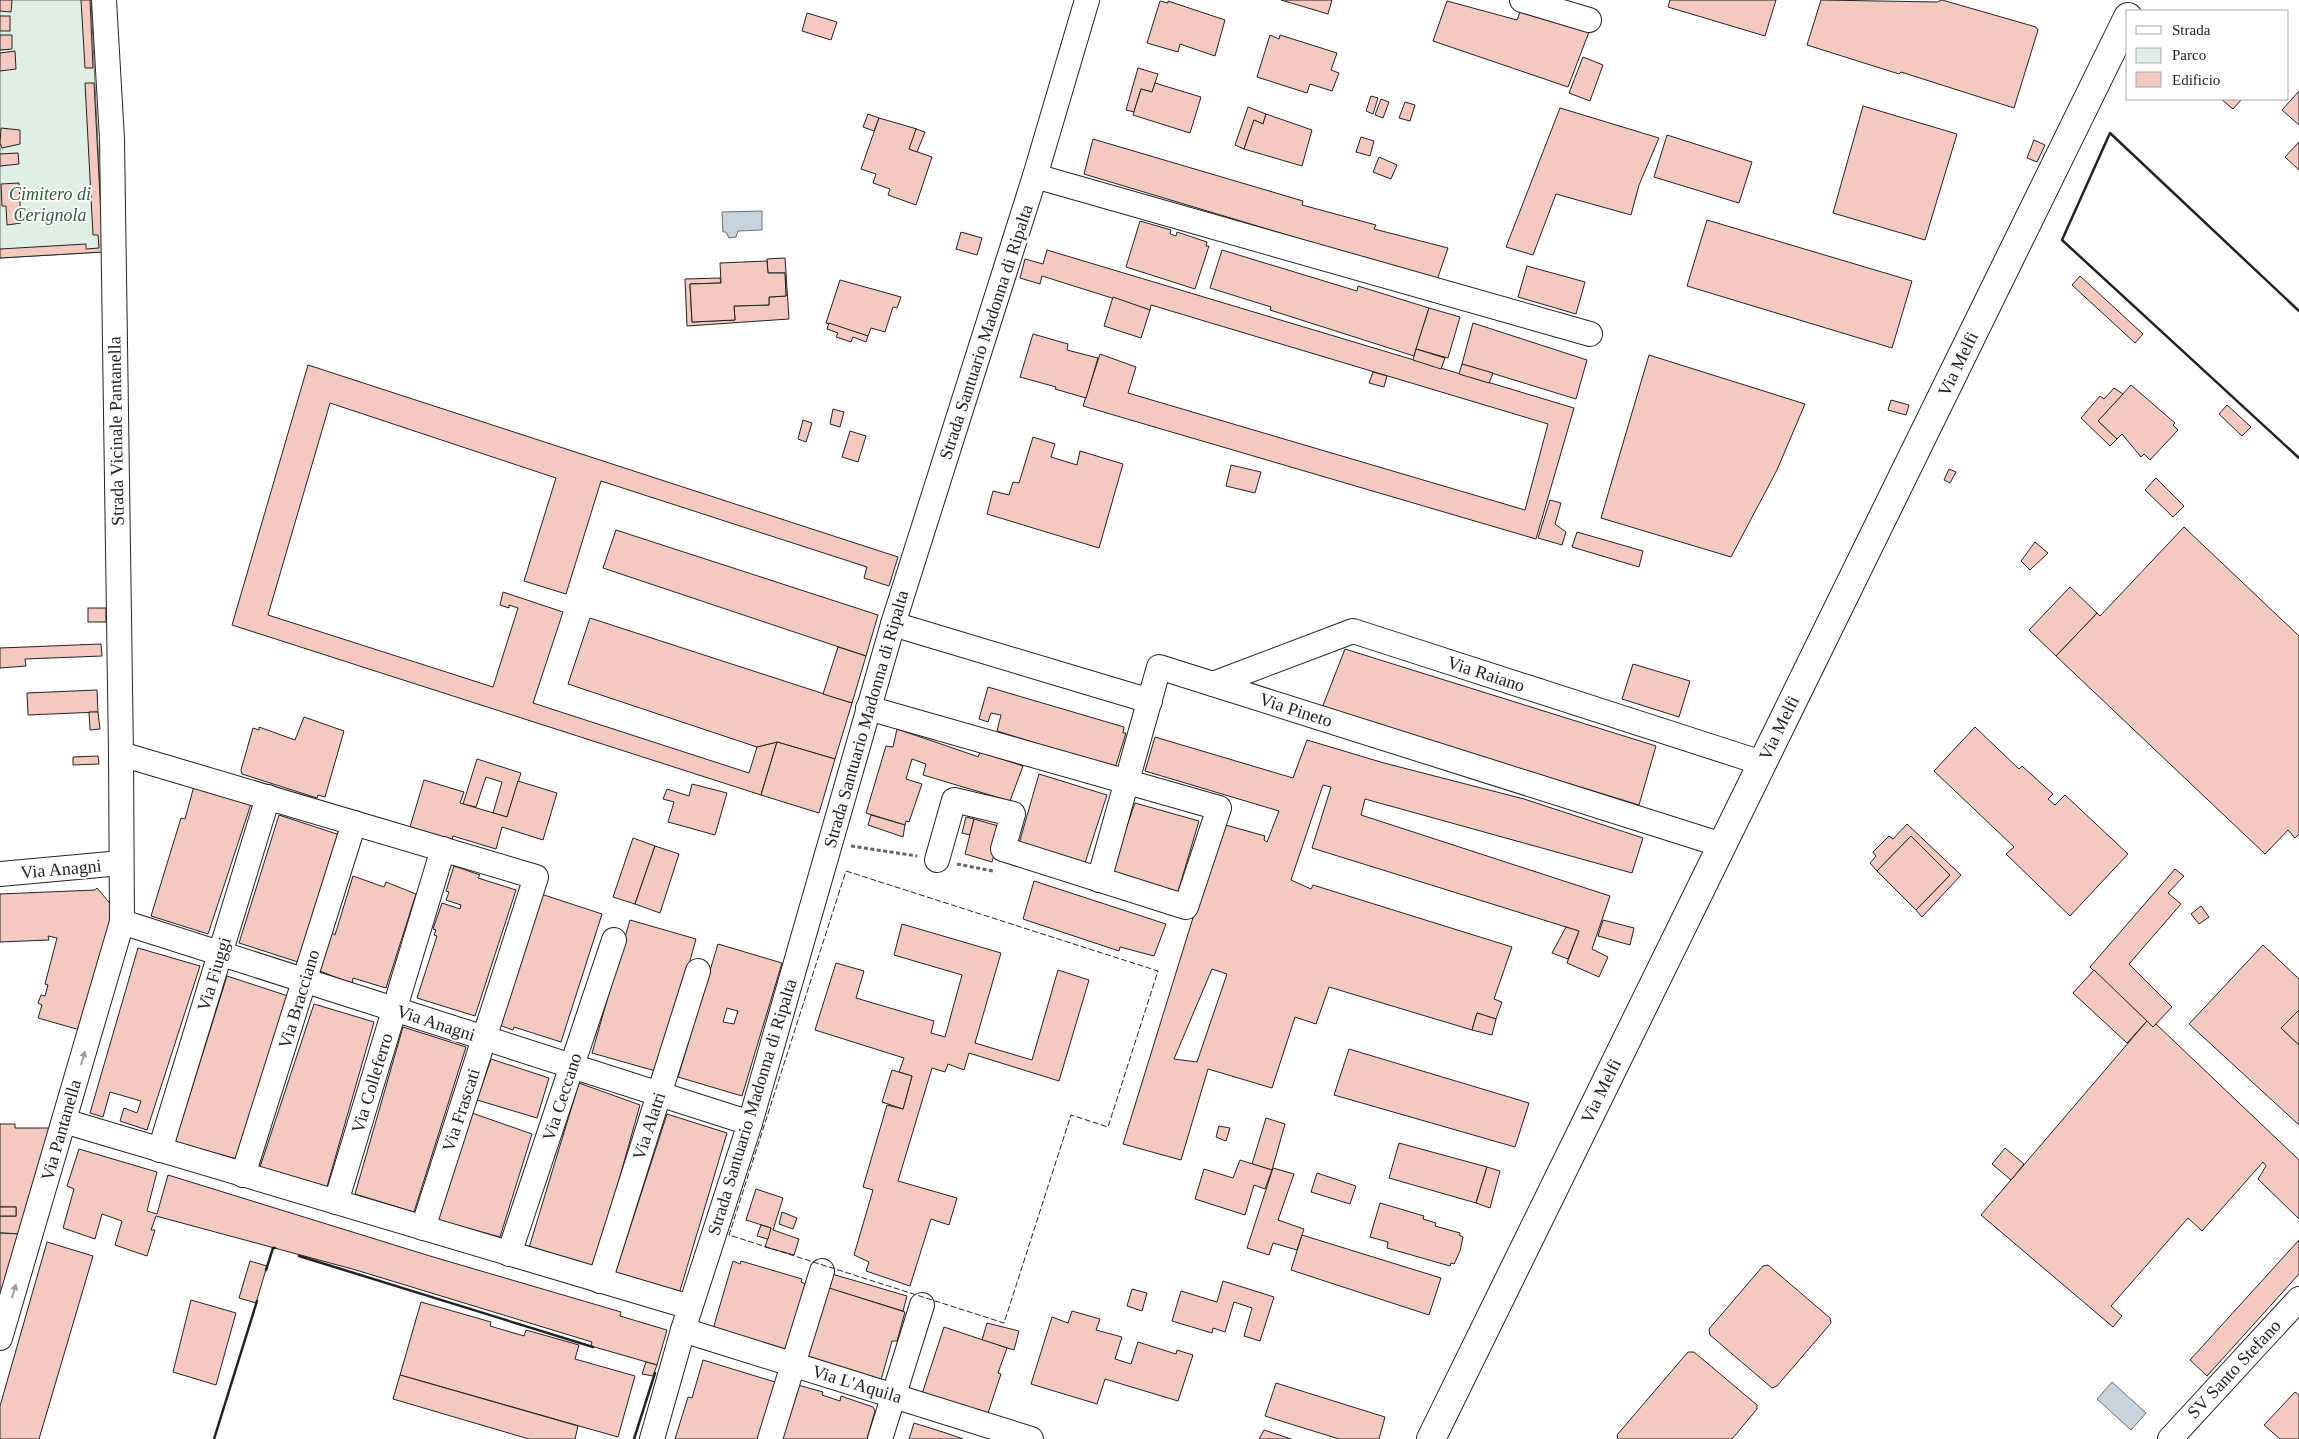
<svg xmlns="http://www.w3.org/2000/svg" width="2299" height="1439" font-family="'Times New Roman',serif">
<rect width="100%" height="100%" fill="#fff"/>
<polygon fill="#e0efe3" stroke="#6f6f6f" points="0,0 91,0 103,252 0,258"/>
<g fill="#c7d3dd" stroke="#6f6f6f">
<polygon points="762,211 762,230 738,231 736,237 729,238 726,232 723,232 722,212"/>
<polygon points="2112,1382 2146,1413 2131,1430 2097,1399"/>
</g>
<g fill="#f3c9c0" stroke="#222" fill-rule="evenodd">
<polygon points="0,0 12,0 11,12 0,11"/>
<polygon points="81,0 90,0 93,68 85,68"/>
<polygon points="1281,0 1332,0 1328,14"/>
<polygon points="1670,0 1776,0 1765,36 1668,7"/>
<polygon points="1821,0 1937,2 1942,0 2036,27 2038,30 2014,108 1901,72 1899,74 1807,45"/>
<polygon points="1160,1 1168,3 1168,1 1225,20 1215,56 1180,44 1178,52 1147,43"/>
<polygon points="1447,1 1517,20 1520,12 1589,32 1568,87 1433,41"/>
<polygon points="807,13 837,22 831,40 802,31"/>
<rect x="0" y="16" width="10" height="15"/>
<polygon points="0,35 12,35 12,49 0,50"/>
<polygon points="1270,35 1279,39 1280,35 1337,53 1331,70 1339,73 1332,91 1310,84 1307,93 1257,77"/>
<polygon points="15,51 16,69 0,71 0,53"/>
<polygon points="1583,57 1603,65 1590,101 1569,93"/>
<polygon points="1138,68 1158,74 1152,92 1141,89 1134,112 1126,110"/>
<polygon points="85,83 94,83 103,252 0,258 0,249 86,244 86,249 99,248 98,235 93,235"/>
<polygon points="1155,83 1201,97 1190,133 1133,115 1141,89 1152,92"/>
<polygon points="2299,91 2299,125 2282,110"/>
<polygon points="1371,96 1378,98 1373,114 1366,111"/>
<polygon points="1381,99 1389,102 1383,118 1375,115"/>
<polygon points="2221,99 2242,99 2233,109"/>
<polygon points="1405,102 1415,105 1410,121 1399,118"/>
<polygon points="1863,106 1957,134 1925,240 1833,213"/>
<polygon points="1248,107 1266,114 1263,124 1254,120 1244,149 1235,145"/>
<polygon points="1560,108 1659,138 1639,185 1631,215 1556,194 1533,255 1506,247"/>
<polygon points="868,114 879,118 874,131 863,127"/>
<polygon points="1266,114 1312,130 1302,166 1244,149 1254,120 1263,124"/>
<polygon points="879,118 917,129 909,149 932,157 916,205 888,195 890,189 873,183 876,174 861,169"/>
<polygon points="1,128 20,130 20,144 2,148 0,143"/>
<polygon points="916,129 925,132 917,152 909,149"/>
<polygon points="1667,135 1752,162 1739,203 1654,177"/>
<polygon points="1361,137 1374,141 1370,156 1356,152"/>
<polygon points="1093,139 1303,201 1302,205 1376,225 1374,229 1448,248 1437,280 1084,174"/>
<polygon points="2034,140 2045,145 2037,162 2027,158"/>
<polygon points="2299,142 2299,170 2285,157"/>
<polygon points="18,153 19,164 0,166 0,154"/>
<polygon points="1379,157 1397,165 1391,179 1373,172"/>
<polygon points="19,183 21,223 7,225 6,206 2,206 1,184"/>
<polygon points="1707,220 1912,281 1892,348 1687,286"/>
<polygon points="1140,221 1171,230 1170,234 1176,236 1177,232 1207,242 1206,246 1209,246 1195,289 1126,267"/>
<polygon points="961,232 982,238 977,255 956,249"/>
<polygon points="1047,250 1574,408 1536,539 1083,406 1100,354 1136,367 1128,393 1525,510 1548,424 1151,305 1150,310 1042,276 1040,284 1020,278 1025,259 1043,264"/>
<polygon points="1222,250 1357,291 1358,286 1429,308 1414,356 1270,310 1271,307 1210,288"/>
<polygon points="785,258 789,319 687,326 685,279 720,278 721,283 690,284 692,322 735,320 734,306 769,305 769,297 786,296 785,273 768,273 767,259"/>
<polygon points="767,261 768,273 785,273 786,296 769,297 769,305 734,306 735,320 692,322 690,284 721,283 720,263"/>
<polygon points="1527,266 1585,282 1576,314 1518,297"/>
<polygon points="2080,276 2143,334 2135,343 2072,285"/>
<polygon points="840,280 901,297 897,308 893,307 885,332 871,328 868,336 826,323"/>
<polygon points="1113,297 1150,310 1141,338 1104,326"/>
<polygon points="1429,308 1460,317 1448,358 1416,349"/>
<polygon points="829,323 868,336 866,342 853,337 851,342 836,337 838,333 827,329"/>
<polygon points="1473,323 1587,360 1576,399 1462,364"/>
<polygon points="1033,334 1068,344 1067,350 1098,358 1086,398 1055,389 1056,387 1020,377"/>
<polygon points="1416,349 1445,358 1441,369 1413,360"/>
<polygon points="1649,355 1805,404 1777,470 1731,557 1601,518"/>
<polygon points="1462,364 1493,373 1489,383 1459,374"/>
<polygon points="308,365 898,557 889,586 864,578 867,567 601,481 566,594 524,581 556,478 330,403 268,615 493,687 518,608 509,605 509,608 500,605 503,592 563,612 533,703 749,773 757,747 777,742 761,795 232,625"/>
<polygon points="1373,372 1387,376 1384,387 1369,383"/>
<polygon points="2131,385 2175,423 2173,425 2178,430 2150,460 2144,454 2141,457 2122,434 2117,439 2098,421"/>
<polygon points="2114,388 2123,394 2098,421 2117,439 2110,446 2081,418 2100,396 2104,399"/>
<polygon points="1891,400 1909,405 1906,415 1888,410"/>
<polygon points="2227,405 2251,427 2242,436 2219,414"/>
<polygon points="833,409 844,412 840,427 830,424"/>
<polygon points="803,420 812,423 806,442 798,439"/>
<polygon points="850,431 866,436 858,462 842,457"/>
<polygon points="1033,437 1055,444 1051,457 1077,465 1080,451 1123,464 1099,548 987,514 993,491 1009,495 1013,482 1019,483"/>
<polygon points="1231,465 1261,472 1255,493 1226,486"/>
<polygon points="1949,469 1956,472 1950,483 1944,480"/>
<polygon points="2156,478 2184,506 2173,517 2145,490"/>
<polygon points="1550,500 1561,503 1555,524 1566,532 1562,545 1538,538"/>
<polygon points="2184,527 2299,636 2299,834 2295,838 2288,830 2265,854 2056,656 2097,613 2100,616"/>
<polygon points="616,530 878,615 866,656 603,568"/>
<polygon points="1577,532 1643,551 1639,567 1572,547"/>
<polygon points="2035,542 2048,553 2030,570 2021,561"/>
<polygon points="2070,587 2097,613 2056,656 2029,630"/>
<rect x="88" y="608" width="18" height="14"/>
<polygon points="590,618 852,703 835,759 777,742 757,747 568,684"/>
<polygon points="101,644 102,656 25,659 26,666 0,668 0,648"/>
<polygon points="838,647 866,656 852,703 823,694"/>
<polygon points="1345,649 1656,746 1639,805 1322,708"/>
<polygon points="1633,664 1690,681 1679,717 1622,699"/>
<polygon points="988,687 1124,727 1123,733 1126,733 1116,765 1113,767 997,731 1001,715 991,713 988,722 979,719"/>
<polygon points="97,690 98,712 28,715 27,693"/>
<polygon points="89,712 98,712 100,729 90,730"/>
<polygon points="304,717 344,731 325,797 318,795 317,798 242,774 241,770 253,728 259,730 259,727 295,740"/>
<polygon points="1975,727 2019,769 2022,766 2053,794 2048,799 2055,805 2065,795 2128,854 2070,916 2006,854 2014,847 1934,771"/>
<polygon points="897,729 976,756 978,757 980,752 1023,766 1010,801 923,775 926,764 912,759 906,779 922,784 909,822 906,821 905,825 866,813 886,746 893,747"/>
<path d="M1155,737L1293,778L1307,740L1384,763L1524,799L1643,838L1632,873L1365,799L1361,815L1610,896L1592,949L1608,957L1599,977L1567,963L1579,931L1312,848L1331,787L1323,785L1291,880L1311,889L1313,885L1512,947L1494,999L1502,1002L1496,1019L1477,1013L1472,1030L1329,987L1316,1024L1295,1017L1272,1088L1208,1069L1181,1160L1123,1144L1222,824L1265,836L1264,840L1267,842L1279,811L1145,771ZM1212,969L1227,974L1197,1062L1174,1059Z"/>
<polygon points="777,742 835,759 819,813 761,795"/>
<polygon points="98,756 99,764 73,765 73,757"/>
<polygon points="477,759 521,773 507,817 493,813 502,782 486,777 476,807 463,804"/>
<polygon points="1039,774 1107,795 1084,866 1018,847"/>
<polygon points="424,780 464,792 460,803 507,817 518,781 557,793 543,840 502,827 496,849 453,836 452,840 410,827"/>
<polygon points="692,784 727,793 715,835 668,822 674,802 663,799 667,789 689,796"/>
<polygon points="194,786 251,804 208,934 151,916 181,818 185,819"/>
<polygon points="1135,803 1199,821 1177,895 1110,874"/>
<polygon points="279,815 340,835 298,962 239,943"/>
<polygon points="871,815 905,825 903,837 868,825"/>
<polygon points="966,817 974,819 970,835 962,833"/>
<polygon points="974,819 1002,827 992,862 965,854"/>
<polygon points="1907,824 1961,875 1922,917 1916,910 1950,875 1911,836 1877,871 1870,863 1876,856 1873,852 1889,836 1893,839"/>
<polygon points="1911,836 1950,875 1916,910 1877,871"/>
<polygon points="633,838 655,846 635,904 613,897"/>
<polygon points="655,846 679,854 660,913 635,904"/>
<polygon points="454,866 480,875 478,878 516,890 475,1016 417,998 437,936 434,935 436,930 433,929 442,903 460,909 461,905 446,900 449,892 446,891"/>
<polygon points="2175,869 2184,876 2168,893 2181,904 2129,964 2172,1007 2153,1027 2090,967"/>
<polygon points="353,876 384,887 386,882 416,894 386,988 353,978 352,984 320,971 331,932 335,935"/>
<polygon points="1034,881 1166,924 1154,956 1120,947 1119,951 1023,919"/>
<polygon points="97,888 114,908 111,910 107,939 80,1030 38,1018 42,1005 38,1003 41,995 45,996 48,985 45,984 57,938 48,936 49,940 0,942 0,894 95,890"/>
<polygon points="541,894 602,914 561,1042 514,1027 513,1030 499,1025"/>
<polygon points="2201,906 2209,917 2199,924 2191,914"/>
<polygon points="630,920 696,939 659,1072 592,1053"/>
<polygon points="1603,920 1634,928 1630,945 1598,936"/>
<polygon points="902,924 1001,953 975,1043 1032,1060 1058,970 1089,980 1059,1081 969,1053 964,1070 948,1064 945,1072 932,1068 898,1181 957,1198 949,1225 931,1219 910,1286 866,1271 869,1262 854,1255 873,1190 863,1187 887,1105 903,1109 912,1076 899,1072 904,1058 815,1030 836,963 864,971 856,998 934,1021 931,1033 945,1037 962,975 894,955"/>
<polygon points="1566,927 1579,931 1568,959 1552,953"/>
<path d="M718,944L782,963L742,1096L678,1077ZM727,1008L738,1011L734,1024L723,1022Z"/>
<polygon points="2263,945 2299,979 2299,1010 2281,1028 2299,1045 2299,1125 2189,1024"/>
<polygon points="138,948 200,966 147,1130 120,1121 124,1108 137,1113 141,1101 110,1092 103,1117 90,1113"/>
<polygon points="2094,970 2147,1021 2127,1043 2073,993"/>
<polygon points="227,976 288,996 237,1159 175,1142"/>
<polygon points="314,1004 374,1022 326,1190 260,1167"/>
<polygon points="2299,1010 2299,1045 2281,1028"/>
<polygon points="1477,1013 1496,1019 1492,1035 1472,1030"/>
<polygon points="2147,1021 2153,1027 2156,1024 2299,1160 2299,1219 2258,1179 2266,1166 2263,1162 2202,1231 2188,1218 2111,1306 2122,1316 2113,1327 1981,1215"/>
<polygon points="403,1027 466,1047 414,1212 355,1194"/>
<polygon points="1349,1049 1529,1103 1515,1147 1334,1095"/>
<polygon points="491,1059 549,1078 537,1118 477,1100"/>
<polygon points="892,1070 912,1076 903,1109 882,1102"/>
<polygon points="579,1083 640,1105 594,1269 528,1251"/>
<polygon points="472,1113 532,1134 500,1237 438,1220"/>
<polygon points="667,1114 727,1133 679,1294 615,1274"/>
<polygon points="1266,1118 1285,1124 1272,1170 1252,1164"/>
<polygon points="0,1124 15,1124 15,1128 52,1128 21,1234 0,1233 0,1216 16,1216 16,1207 0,1207"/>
<polygon points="1219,1126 1230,1128 1226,1141 1216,1137"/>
<polygon points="1399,1143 1487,1167 1476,1203 1389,1178"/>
<polygon points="2005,1148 2024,1164 2011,1180 1992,1164"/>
<polygon points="79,1149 157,1172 147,1211 157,1214 168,1175 430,1256 621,1312 620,1316 667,1330 657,1365 591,1346 592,1342 356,1270 156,1216 151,1230 155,1230 147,1256 115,1245 122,1221 102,1214 95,1239 63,1228 74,1189 67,1186"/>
<polygon points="1240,1160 1272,1170 1265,1189 1254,1185 1245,1215 1195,1199 1204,1169 1233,1178"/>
<polygon points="1487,1167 1500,1171 1490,1208 1476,1203"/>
<polygon points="1273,1168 1294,1174 1278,1220 1304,1229 1297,1250 1273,1243 1269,1255 1247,1248"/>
<polygon points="1317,1173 1356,1186 1350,1204 1311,1192"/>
<polygon points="756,1189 783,1198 773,1230 799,1239 794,1255 765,1247 771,1228 746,1220"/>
<polygon points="1380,1203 1424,1216 1423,1219 1436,1223 1435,1226 1460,1233 1459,1235 1463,1237 1460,1251 1454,1264 1451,1263 1450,1266 1387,1248 1388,1242 1370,1237"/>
<rect x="0" y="1207" width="16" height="9"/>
<polygon points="782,1212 797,1218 793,1229 779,1224"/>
<polygon points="761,1225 771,1228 768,1239 757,1236"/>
<polygon points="0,1233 21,1234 0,1308"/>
<polygon points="1302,1235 1441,1278 1429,1315 1291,1270"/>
<polygon points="2299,1240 2299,1274 2207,1376 2190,1360"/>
<polygon points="47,1242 93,1256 39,1439 0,1439 0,1406"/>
<polygon points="250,1261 267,1266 256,1303 239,1298"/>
<polygon points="733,1261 740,1264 741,1261 802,1279 801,1282 808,1285 788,1351 713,1329"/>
<polygon points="1768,1265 1830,1318 1831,1323 1777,1386 1772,1388 1710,1335 1709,1329 1763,1266"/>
<polygon points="832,1274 907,1296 903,1311 828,1288"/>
<polygon points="1223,1281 1274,1297 1260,1341 1244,1336 1252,1308 1234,1302 1225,1332 1213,1328 1212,1333 1172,1321 1181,1291 1217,1302"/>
<polygon points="826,1287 905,1312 897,1341 892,1341 881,1380 804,1358"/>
<polygon points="1132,1289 1147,1293 1142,1311 1127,1306"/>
<polygon points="191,1300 236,1313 216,1385 173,1372"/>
<polygon points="421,1302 491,1322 490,1326 524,1336 526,1330 579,1345 575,1359 635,1376 618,1437 400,1375"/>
<polygon points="1072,1311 1100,1319 1096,1330 1122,1337 1115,1359 1131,1364 1138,1342 1176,1354 1177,1350 1193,1355 1178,1401 1105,1379 1097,1404 1031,1384 1052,1317 1068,1323"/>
<polygon points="987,1323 1019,1331 1014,1350 982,1340"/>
<polygon points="944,1327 1007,1348 998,1373 1001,1374 987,1416 922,1394"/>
<polygon points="1688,1352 1694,1352 1757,1405 1757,1409 1732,1439 1618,1439 1617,1435"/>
<polygon points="703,1360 775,1382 763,1439 675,1439 688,1397 692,1398"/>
<polygon points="646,1362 657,1365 653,1376 642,1374"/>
<polygon points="400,1375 578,1426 575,1439 529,1439 393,1399"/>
<polygon points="1276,1383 1385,1417 1379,1439 1339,1439 1265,1416"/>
<polygon points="798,1385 823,1392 822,1395 840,1401 841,1396 873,1407 875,1411 867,1439 781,1439"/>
<polygon points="2295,1392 2299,1395 2299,1439 2280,1439 2264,1425"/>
<polygon points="914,1423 949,1434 963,1439 909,1439"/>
<polygon points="1264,1430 1291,1439 1259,1439"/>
</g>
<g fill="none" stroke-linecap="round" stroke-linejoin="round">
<defs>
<g id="minor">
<polyline points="1522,0 1589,20"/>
<polyline points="1035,176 1590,334"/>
<polyline points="893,624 1150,701"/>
<polyline points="1213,684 1353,631 1762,763"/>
<polyline points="868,708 1219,808 1186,907 1003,849 1013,814 954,800 937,860"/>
<polyline points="121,754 536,877 423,1228"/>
<polyline points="0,874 121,863"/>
<polyline points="1099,880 1159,667 1722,845"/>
<polyline points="122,922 750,1123"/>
<polyline points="64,1121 690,1307"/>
<polyline points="160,1150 268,797"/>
<polyline points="243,1175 354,823"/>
<polyline points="336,1202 443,849"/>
<polyline points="509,1254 614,940"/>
<polyline points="600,1281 698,971"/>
<polyline points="683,1330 1031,1439"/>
<polyline points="0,1338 122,922 121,754 112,139 104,0"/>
<polyline points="652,1439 683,1330 750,1123 893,624 1035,176 1087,0"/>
<polyline points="770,1439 822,1271"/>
<polyline points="880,1439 922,1305"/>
<polyline points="2170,1439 2299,1299"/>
</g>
<polyline id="major" points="1431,1439 2128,17"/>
</defs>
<use href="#minor" stroke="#222" stroke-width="26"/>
<use href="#major" stroke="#222" stroke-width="30"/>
<g stroke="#646464" stroke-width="3" stroke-dasharray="4 2.5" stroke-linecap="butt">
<polyline points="851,846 917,856"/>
<polyline points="957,864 993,871 994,869"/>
</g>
<use href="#minor" stroke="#fff" stroke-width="24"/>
<use href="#major" stroke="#fff" stroke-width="28"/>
<polygon stroke="#222" stroke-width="1" stroke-dasharray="6 2.5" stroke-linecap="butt" points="846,871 1158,971 1108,1127 1071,1115 1004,1323 729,1235"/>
<g stroke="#222" stroke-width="2.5">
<polyline points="2299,311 2110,133 2062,240 2299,458"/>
<polyline points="299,1256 593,1347"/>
<polyline points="266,1270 273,1248 275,1248"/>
<polyline points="214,1439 257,1301"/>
<polyline points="634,1439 655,1373"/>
</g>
</g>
<defs><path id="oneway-solid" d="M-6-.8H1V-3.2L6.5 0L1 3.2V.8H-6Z" transform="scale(1.25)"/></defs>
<g fill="#9c9c9c">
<use href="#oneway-solid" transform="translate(83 1058) rotate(-74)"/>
<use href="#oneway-solid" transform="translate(14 1291) rotate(-73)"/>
</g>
<g text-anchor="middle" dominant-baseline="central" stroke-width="4" stroke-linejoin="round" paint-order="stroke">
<g font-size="18" font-style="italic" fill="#2f5e38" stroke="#fff">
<text x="50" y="194">Cimitero di<tspan x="50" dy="21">Cerignola</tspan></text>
</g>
<g font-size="18" fill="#222" stroke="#fff">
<text transform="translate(986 332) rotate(-72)">Strada Santuario Madonna di Ripalta</text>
<text transform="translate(1958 364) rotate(-64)">Via Melfi</text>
<text transform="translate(116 431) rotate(-91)">Strada Vicinale Pantanella</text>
<text transform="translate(1486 674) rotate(18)">Via Raiano</text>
<text transform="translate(1296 710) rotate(18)">Via Pineto</text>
<text transform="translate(866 719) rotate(-74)">Strada Santuario Madonna di Ripalta</text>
<text transform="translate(1779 728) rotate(-64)">Via Melfi</text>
<text transform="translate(61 869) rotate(-5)">Via Anagni</text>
<text transform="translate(214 974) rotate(-73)">Via Fiuggi</text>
<text transform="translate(299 999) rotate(-73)">Via Bracciano</text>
<text transform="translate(436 1023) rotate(18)">Via Anagni</text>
<text transform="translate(372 1083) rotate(-73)">Via Colleferro</text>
<text transform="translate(1601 1091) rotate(-64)">Via Melfi</text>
<text transform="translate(562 1097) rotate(-72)">Via Ceccano</text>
<text transform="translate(752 1107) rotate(-73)">Strada Santuario Madonna di Ripalta</text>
<text transform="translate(461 1110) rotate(-72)">Via Frascati</text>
<text transform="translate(649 1126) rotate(-72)">Via Alatri</text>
<text transform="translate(61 1130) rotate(-74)">Via Pantanella</text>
<text transform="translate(2234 1369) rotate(-47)">SV Santo Stefano</text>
<text transform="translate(857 1384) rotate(17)">Via L'Aquila</text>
</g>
</g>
<rect x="2126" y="10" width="162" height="90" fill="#ffffff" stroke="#a7a7a7"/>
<rect x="2136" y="26" width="25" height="8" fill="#ffffff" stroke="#a7a7a7"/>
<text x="2172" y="35" font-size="15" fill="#222222">Strada</text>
<rect x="2136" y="48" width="25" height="15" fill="#e0efe3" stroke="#a7a7a7"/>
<text x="2172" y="60" font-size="15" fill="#222222">Parco</text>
<rect x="2136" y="72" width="25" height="15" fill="#f3c9c0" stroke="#a7a7a7"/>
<text x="2172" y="85" font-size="15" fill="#222222">Edificio</text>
</svg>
